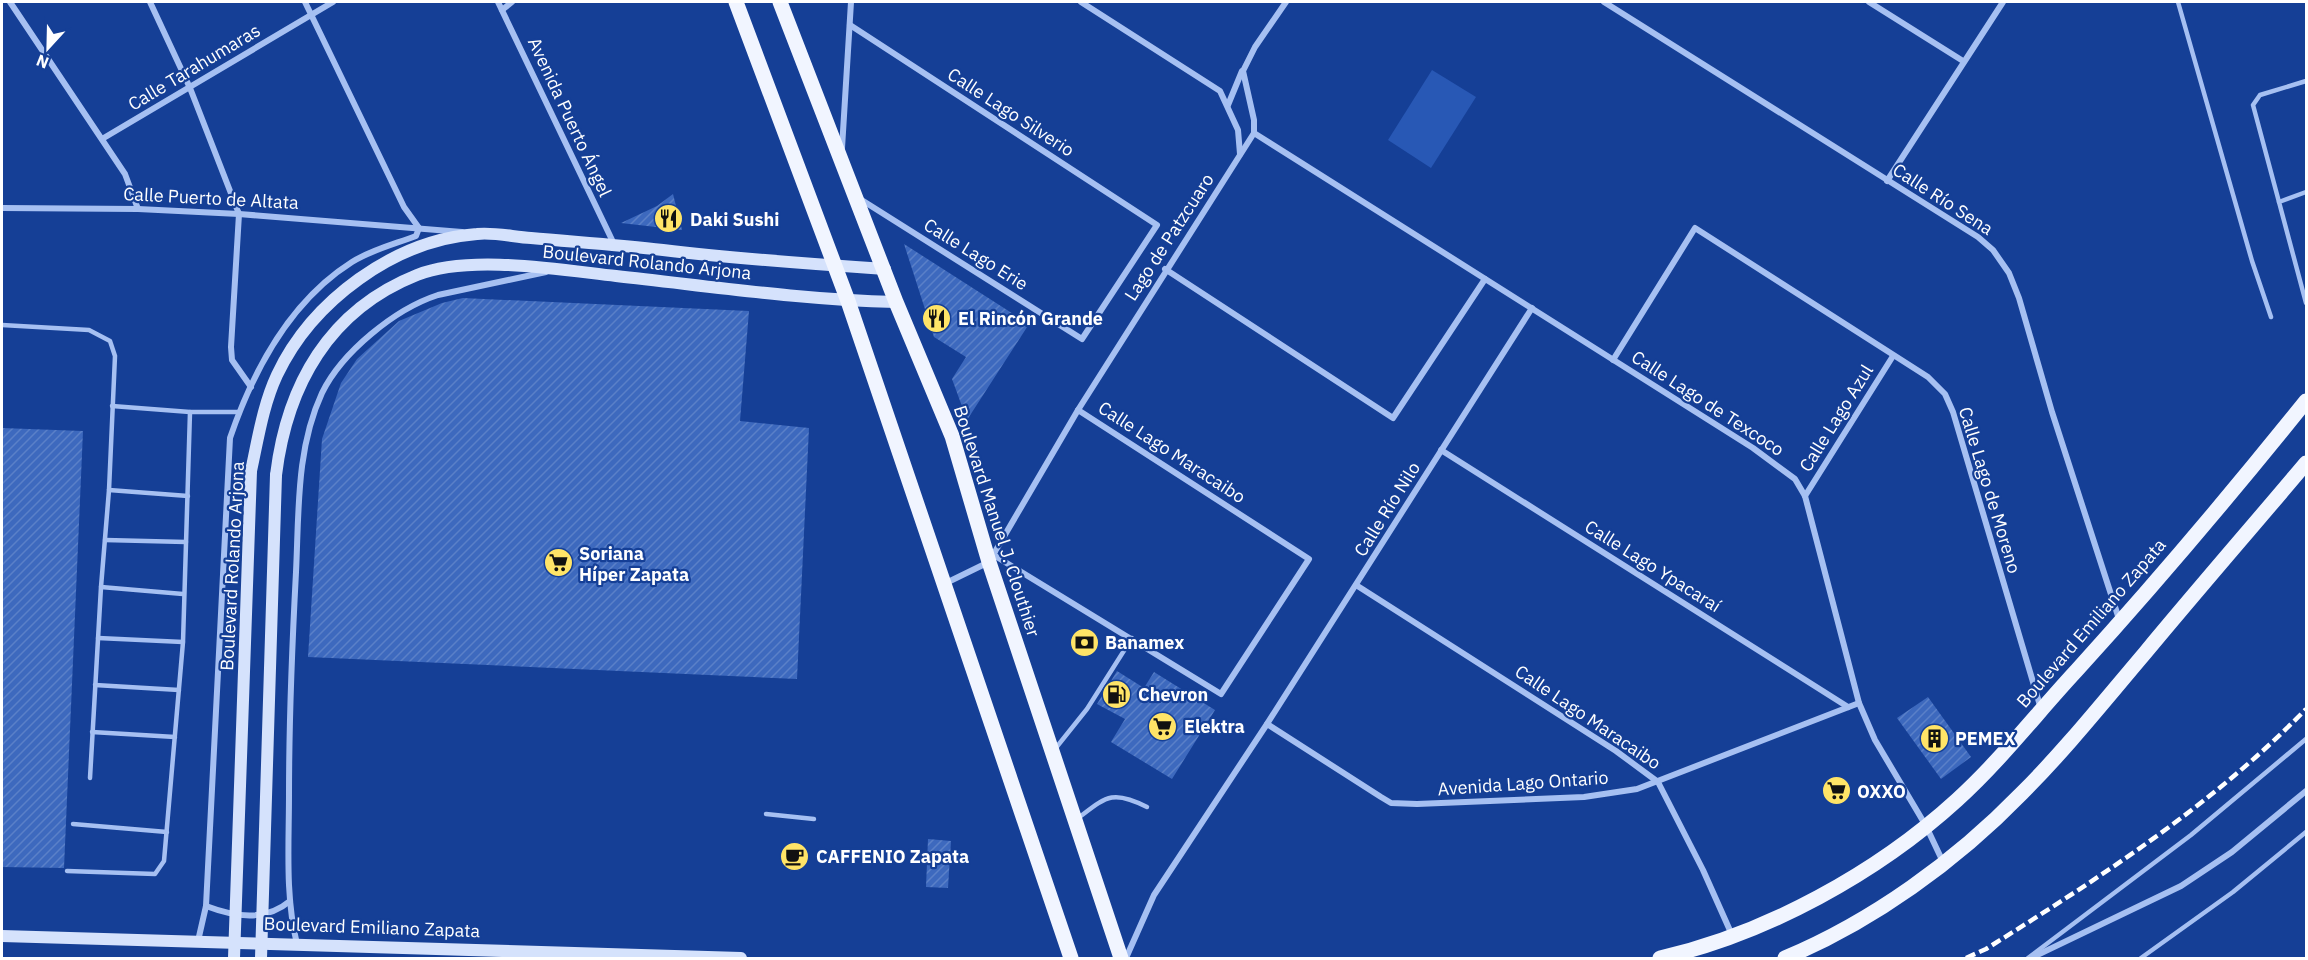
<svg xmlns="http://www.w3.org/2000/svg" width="2308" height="960" font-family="'IBM Plex Sans',sans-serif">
<defs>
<pattern id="building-hatch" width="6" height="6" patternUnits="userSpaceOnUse" patternTransform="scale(1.5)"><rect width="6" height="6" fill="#3d69be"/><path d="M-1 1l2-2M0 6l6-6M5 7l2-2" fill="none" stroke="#5a80c8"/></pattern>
</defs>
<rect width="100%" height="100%" fill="#153f96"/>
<polygon fill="#2858b5" points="1432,70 1476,97 1431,168 1388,140"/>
<g fill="url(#building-hatch)">
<polygon points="673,194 682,230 621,223 657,206"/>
<polygon points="904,244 1029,324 967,420 952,379 966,357 934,337"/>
<polygon points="463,298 749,311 740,421 809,428 797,679 308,657 322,439 341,383 357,359 399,321 442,303"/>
<polygon points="2,428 83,431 64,868 2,867"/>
<polygon points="1117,671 1144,688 1154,672 1215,710 1172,779 1111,742 1125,719 1097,704"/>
<polygon points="1928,697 1971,757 1941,779 1897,718"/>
<polygon points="928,839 951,841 948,888 926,887"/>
</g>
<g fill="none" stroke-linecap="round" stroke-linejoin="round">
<g stroke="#a6c0f2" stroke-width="4.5">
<polyline points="2178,2 2252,261 2271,317"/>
<polyline points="2306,192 2279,202 2306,303"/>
<polyline points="2279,202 2253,105 2260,95 2306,81"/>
<polyline points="2,325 89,330 110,341 115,356 109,490 101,587 90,778"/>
<polyline points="112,406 190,412 239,412"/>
<polyline points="109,490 188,496"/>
<polyline points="105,540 186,542"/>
<polyline points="101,587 183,594"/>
<polyline points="98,638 183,642"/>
<polyline points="95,685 179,690"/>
<polyline points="92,732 175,737"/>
<polyline points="1055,749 1087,709 1132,638"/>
<polyline points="766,814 814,819"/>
<path d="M1077,819C1106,797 1112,789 1147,807"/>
<polyline points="73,824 167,832"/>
<polyline points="67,871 155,874 164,861 183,642 190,412"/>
<polyline points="2028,958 2191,835 2306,739"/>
<polyline points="2141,958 2233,892 2306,832"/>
</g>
<g stroke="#a6c0f2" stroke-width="6">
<polyline points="10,2 125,174 138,209"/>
<polyline points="150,2 190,88 239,214 231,347 232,360 251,387"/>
<polyline points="305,2 404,207 419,228"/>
<polyline points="498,2 614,244"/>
<polyline points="1081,2 1220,91 1238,130 1240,154"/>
<polyline points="1604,2 1978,237 1993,250 2009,273 2019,298 2052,412 2119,619"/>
<polyline points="1869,2 1963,61"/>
<polyline points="502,10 512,2"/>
<polyline points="850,25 1157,225 1082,339 860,199"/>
<polyline points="1228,105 1242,71"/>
<polyline points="1254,133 1753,448 1795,479 1805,496 1859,703 1875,740 1926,826 1943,862"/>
<polyline points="102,139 333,2"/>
<polyline points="842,148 851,2"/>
<polyline points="1887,181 2003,2"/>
<polyline points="2,208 138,209 239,214 462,232"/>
<polyline points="1165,269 1393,418 1485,279"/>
<polyline points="1613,360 1695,228 1928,377 1945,394 1953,412 2041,709"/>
<polyline points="1441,450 1848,707"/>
<polyline points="1805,496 1893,356"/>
<polyline points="992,554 1221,694 1309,559 1078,410"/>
<polyline points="946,583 989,562 1078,410 1254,133 1254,120 1243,71 1255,47 1286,2"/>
<polyline points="1356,585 1616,751 1658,782 1703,870 1732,935"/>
<polyline points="1267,724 1381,797 1391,803 1417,804 1584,797 1637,789 1859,703"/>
<path d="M206,906C235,917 265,922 290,901"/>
<path d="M198,941L206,906L230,438C253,371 290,301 352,262C371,250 395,244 416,236L419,228"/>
<path d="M297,944C285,896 289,844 289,795C289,720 292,647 296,572C299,512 296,449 322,393C342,352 395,309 438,295L546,272"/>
<polyline points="1126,958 1154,895 1267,724 1532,308"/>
<polyline points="2031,958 2181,886 2232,852 2306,791"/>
</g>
<g stroke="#d5e2fc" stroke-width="12">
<path d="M251,471C258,439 263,405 277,375C312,301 394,240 477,234C494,232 514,237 531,238C575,242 619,245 663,250C737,259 810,264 885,269"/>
<path d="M276,475C287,385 329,310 417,275C469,254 561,270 616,276C709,286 802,300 896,302"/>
<polyline points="2,936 741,958"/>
</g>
<g stroke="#f1f5ff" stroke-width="15">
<polyline points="736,2 848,301 1071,958"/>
<polyline points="780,2 896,302 952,436 989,562 1121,958"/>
<path d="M1660,958C1766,934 1877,873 1957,800C2001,760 2037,713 2077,670C2156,583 2232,493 2306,401"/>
<path d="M1785,958C1873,921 1956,861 2022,793C2066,749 2105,700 2145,653C2198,589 2253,526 2306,463"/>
</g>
<path stroke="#fff" stroke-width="4.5" stroke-dasharray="10 4.5" stroke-linecap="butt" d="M1966,958L1986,949C2099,878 2213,805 2306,709"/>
<g stroke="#d5e2fc" stroke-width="12">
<polyline points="234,958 251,471"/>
<polyline points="261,958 276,475"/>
</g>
</g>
<defs>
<symbol id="restaurant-disc" viewBox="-11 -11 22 22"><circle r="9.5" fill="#ffe467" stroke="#153f96"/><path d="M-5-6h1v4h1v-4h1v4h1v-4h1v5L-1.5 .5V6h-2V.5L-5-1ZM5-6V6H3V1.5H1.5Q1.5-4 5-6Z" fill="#111"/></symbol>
<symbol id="supermarket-disc" viewBox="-11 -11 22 22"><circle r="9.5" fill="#ffe467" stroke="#153f96"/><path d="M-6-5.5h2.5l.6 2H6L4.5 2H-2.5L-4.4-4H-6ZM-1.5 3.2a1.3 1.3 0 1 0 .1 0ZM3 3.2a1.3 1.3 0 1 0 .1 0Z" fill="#111"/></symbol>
<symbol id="bank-disc" viewBox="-11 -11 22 22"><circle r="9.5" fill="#ffe467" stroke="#153f96"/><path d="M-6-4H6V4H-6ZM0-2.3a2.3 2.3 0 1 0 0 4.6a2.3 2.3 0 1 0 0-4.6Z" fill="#111"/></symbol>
<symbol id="fuel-disc" viewBox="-11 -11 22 22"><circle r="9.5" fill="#ffe467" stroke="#153f96"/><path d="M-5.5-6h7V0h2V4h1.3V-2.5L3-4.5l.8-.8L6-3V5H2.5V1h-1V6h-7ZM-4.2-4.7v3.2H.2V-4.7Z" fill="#111"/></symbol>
<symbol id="building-disc" viewBox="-11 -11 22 22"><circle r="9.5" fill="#ffe467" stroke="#153f96"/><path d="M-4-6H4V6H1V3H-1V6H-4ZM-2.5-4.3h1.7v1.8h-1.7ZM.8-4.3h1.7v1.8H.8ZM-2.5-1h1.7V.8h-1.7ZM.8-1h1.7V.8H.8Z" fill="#111"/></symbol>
<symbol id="cafe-disc" viewBox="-11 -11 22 22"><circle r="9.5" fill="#ffe467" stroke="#153f96"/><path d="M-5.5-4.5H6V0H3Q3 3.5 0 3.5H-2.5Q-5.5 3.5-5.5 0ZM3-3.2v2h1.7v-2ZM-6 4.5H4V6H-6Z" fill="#111"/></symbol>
</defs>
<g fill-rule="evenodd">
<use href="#restaurant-disc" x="652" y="202" width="33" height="33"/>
<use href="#restaurant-disc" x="920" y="302" width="33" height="33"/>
<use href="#supermarket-disc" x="542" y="546" width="33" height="33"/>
<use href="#bank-disc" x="1068" y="626" width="33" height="33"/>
<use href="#fuel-disc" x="1100" y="678" width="33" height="33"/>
<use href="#supermarket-disc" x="1146" y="710" width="33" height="33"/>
<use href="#building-disc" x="1918" y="722" width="33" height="33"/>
<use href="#supermarket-disc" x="1820" y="774" width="33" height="33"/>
<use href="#cafe-disc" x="778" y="840" width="33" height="33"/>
</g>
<g text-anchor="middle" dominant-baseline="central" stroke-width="4.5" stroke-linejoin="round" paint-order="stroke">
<g font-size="18" fill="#fff" stroke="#153f96">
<text transform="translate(194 67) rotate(-31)">Calle Tarahumaras</text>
<text transform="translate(1011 112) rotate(33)">Calle Lago Silverio</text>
<text transform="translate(570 117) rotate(65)">Avenida Puerto Ángel</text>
<text transform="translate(211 198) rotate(3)">Calle Puerto de Altata</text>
<text transform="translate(1943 199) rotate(33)">Calle Río Sena</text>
<text transform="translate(1169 237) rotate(-57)">Lago de Patzcuaro</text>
<text transform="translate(976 254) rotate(32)">Calle Lago Erie</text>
<text transform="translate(647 262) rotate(6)">Boulevard Rolando Arjona</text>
<text transform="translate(1708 403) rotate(33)">Calle Lago de Texcoco</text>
<text transform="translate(1836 418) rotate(-58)">Calle Lago Azul</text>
<text transform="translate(1172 452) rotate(33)">Calle Lago Maracaibo</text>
<text transform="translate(1990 490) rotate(73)">Calle Lago de Moreno</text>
<text transform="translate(1387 509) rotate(-58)">Calle Río Nilo</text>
<text transform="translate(997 521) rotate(72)">Boulevard Manuel J. Clouthier</text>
<text transform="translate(232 566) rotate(-87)">Boulevard Rolando Arjona</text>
<text transform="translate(1653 566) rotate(32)">Calle Lago Ypacaraí</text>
<text transform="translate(2091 623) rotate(-49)">Boulevard Emiliano Zapata</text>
<text transform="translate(1588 717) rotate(34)">Calle Lago Maracaibo</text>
<text transform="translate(1523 783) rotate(-4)">Avenida Lago Ontario</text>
<text transform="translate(372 927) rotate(2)">Boulevard Emiliano Zapata</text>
</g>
<g font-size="18" font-weight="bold" fill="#fff" stroke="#153f96" text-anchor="start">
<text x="690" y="219">Daki Sushi</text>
<text x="958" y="318">El Rincón Grande</text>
<text x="579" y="553">Soriana<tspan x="579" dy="21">Híper Zapata</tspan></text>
<text x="1105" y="642">Banamex</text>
<text x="1138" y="694">Chevron</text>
<text x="1184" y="726">Elektra</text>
<text x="1955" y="738">PEMEX</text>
<text x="1857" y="791">OXXO</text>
<text x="816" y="856">CAFFENIO Zapata</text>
</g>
</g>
<rect width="2308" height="960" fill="none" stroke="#ffffff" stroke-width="6"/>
<g transform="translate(48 48) rotate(202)" stroke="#153f96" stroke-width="4.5" paint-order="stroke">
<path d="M0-4.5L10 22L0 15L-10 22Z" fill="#ffffff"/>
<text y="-9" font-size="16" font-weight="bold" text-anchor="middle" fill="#ffffff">N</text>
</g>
</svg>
